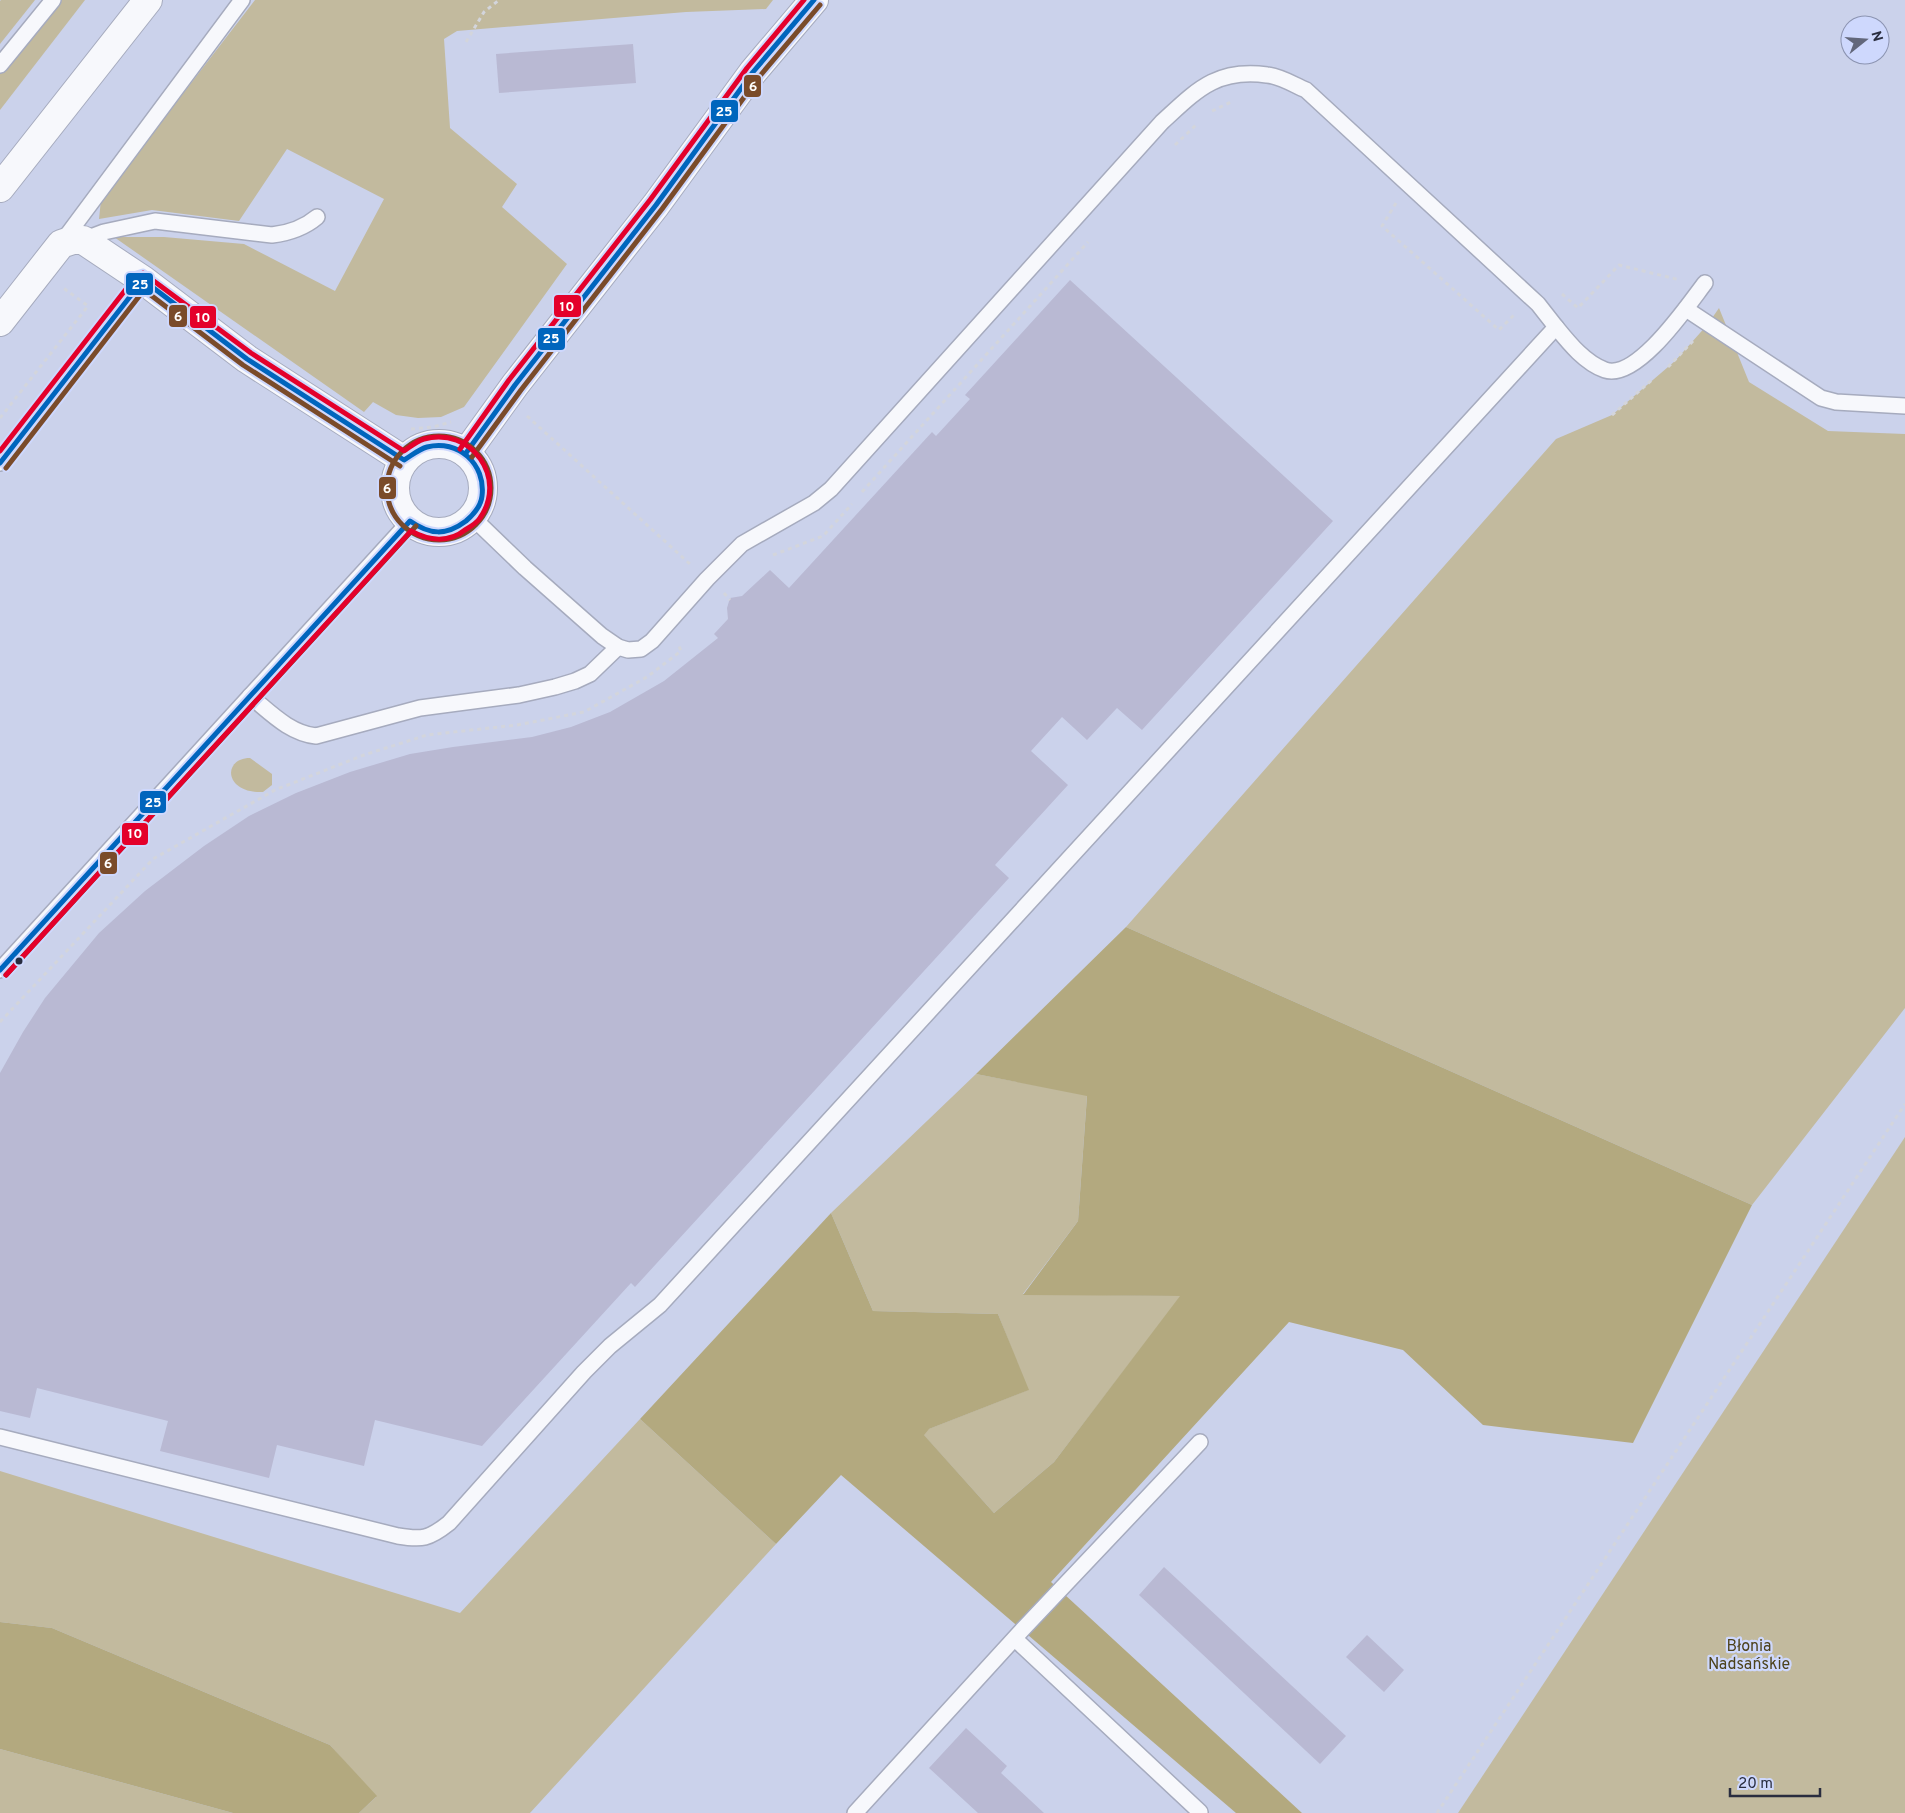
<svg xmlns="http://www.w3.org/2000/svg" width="1905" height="1813" font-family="Overpass,sans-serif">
<rect width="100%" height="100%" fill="#cbd2eb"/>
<g fill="#c2ba9e">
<polygon points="1,0 35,0 0,44 0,1"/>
<polygon points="60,0 85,0 0,110 0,74"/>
<polygon points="255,0 773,0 766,9 686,12 457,31 444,39 450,128 517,184 502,207 567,264 464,407 441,417 418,418 396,415 373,402 364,412 114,237 164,237 244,244 335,291 384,199 287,149 239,221 152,210 99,219 101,200"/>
<polygon points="1719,308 1749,382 1828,431 1905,434 1905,1008 1752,1205 1126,927 1556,439 1612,415 1675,361 1708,324"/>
<path d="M250,758L272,774V785L263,792C224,794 222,758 250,758Z"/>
<polygon points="976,1074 1087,1095 1078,1221 1023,1294 1181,1296 1054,1462 994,1513 921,1432 1028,1390 998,1314 873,1311 831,1213"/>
<polygon points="1905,1137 1905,1813 1458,1813"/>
<polygon points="640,1419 776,1544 530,1813 359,1813 376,1797 330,1745 52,1628 0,1622 0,1471 460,1613"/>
<polygon points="0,1749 233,1813 0,1813"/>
</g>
<g fill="#b3a97f">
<polygon points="1126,927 1752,1205 1633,1443 1483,1425 1403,1350 1289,1322 1051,1582 1302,1813 1236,1813 841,1475 776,1544 640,1419 831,1213 873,1311 998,1314 1029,1390 929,1429 924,1435 994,1513 1054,1462 1180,1296 1023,1295 1078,1221 1087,1096 976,1074"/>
<polygon points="0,1622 52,1628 330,1745 377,1796 359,1813 233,1813 0,1749"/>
</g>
<g fill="#b9b9d3">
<polygon points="633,44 636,83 499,93 496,54"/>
<polygon points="1070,280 1333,521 1142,730 1117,708 1087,740 1062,717 1031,751 1068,785 995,865 1009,878 635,1287 631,1283 482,1446 375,1420 364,1466 277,1445 269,1478 160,1451 168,1421 37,1388 30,1418 0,1411 0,1073 23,1032 45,998 99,933 145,891 204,846 249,816 296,793 350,772 410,754 453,747 532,737 571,727 610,712 664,681 718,638 714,634 728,619 727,608 730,598 742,596 770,570 789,588 932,432 936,436 970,399 965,395"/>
<polygon points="1164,1567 1346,1736 1320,1764 1139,1595"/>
<polygon points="1367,1635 1404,1670 1384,1692 1346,1657"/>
<polygon points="966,1728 1007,1766 1001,1773 1044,1813 978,1813 929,1768"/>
</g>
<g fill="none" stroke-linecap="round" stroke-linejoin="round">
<defs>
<g id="lane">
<polyline points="0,65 53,0"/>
<path d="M83,240L104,232L155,221L272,235C289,233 304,228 317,217"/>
<polyline points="62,242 242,0"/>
<polyline points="1686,309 1821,398 1836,402 1905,406"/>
<path d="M1556,327C1569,343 1585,363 1605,370C1637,381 1688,305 1705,283"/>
<polyline points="0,463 143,280"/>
<path d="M250,696C270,712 289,733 316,736L420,708L519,695L555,687L575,681L590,674L618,647"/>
<polyline points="0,970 410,521"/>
<path d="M0,1437L398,1536C422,1540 429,1539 449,1523L584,1372L610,1346L660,1305L1556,327L1538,304L1306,90C1294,85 1280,76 1267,75C1216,68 1196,91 1162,122L831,489L814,503L742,544L707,579L652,641L641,649L628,650L618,647L602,636L525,568L472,517"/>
<polyline points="1015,1639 1200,1812 1199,1813"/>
<polyline points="855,1813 1023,1629 1200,1442"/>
</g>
<g id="street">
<polyline points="0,322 61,244 73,240 83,240 143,280 247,359 404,460"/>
<circle cx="439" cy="488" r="44"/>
<polyline points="466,453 515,385 656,205 753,72 814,0"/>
</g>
<polyline id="primary" points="0,188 148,0"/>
</defs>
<use href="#lane" stroke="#a6abbe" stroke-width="18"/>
<use href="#street" stroke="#a6abbe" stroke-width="30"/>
<use href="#primary" stroke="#a6abbe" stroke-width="30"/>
<g stroke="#d3d5dc" stroke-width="3" stroke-dasharray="4 4" stroke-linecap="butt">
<polyline points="466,42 484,12 499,0"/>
<polyline points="1212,111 1231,102"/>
<polyline points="1175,145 1196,125"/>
<polyline points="1396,203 1382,226 1499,330 1515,314"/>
<polyline points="1562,294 1578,308 1619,265 1680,280"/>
<polyline points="1668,367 1693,341"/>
<polyline points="1612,415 1653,379"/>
<polyline points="527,416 691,565"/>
<polyline points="0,418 88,306 62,287"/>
<polyline points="411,429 433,427 451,422"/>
<polyline points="862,492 1088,242"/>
<polyline points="773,555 823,536 852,504"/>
<polyline points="724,593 730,600"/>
<polyline points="0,1022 153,859 275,790 364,755 427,735 517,725 584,712 647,677 681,651 679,646"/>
<polyline points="1437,1813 1905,1104"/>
</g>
<use href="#lane" stroke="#f7f8fc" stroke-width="15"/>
<use href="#street" stroke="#f7f8fc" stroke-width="28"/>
<use href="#primary" stroke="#f7f8fc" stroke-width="28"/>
<defs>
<g id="bus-1">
<polyline points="466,453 515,385 656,205 753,72 814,0"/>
<path d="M0,463L143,280L247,359L404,460C411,456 419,449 427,447C458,439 486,464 482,496C481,506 473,515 466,521C446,536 430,535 410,521L0,970"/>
</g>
<g id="bus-2">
<circle cx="439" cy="488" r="52"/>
<polyline points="472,457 521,390 662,209 759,77 820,5"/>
<polyline points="6,468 144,290 243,365 400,466"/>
<polyline points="6,975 416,526"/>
</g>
<g id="bus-3">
<polyline points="460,449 509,380 650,200 747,68 804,0"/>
<path d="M0,451L137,275L143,273L251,353L404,451C410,447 417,441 424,439C471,426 508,478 480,518C477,523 470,527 465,530C449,543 429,541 411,531L6,975"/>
</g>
</defs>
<use href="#bus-1" stroke="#ced8fd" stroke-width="9"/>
<use href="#bus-2" stroke="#ced8fd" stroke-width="9"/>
<use href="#bus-3" stroke="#ced8fd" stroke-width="9"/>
<use href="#bus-1" stroke="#0065bd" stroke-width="5"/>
<use href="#bus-2" stroke="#7a4b2a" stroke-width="5"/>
<use href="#bus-3" stroke="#e4002b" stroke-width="5"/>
</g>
<circle fill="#292d3f" stroke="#ced8fd" stroke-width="2" cx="19" cy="961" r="4.5"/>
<g text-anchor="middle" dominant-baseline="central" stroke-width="4.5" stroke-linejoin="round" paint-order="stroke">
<g font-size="16" fill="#4d421b" stroke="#ced8fd">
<text x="1749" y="1647">Błonia<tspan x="1749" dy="18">Nadsańskie</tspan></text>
</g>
</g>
<g stroke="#ced8fd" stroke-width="2">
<rect x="743" y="74" width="19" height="24" rx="5" fill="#7a4b2a"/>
<rect x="710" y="99" width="29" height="24" rx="5" fill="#0065bd"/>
<rect x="125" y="272" width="29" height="24" rx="5" fill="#0065bd"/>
<rect x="553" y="294" width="29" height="24" rx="5" fill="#e4002b"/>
<rect x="168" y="304" width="20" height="24" rx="5" fill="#7a4b2a"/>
<rect x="189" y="305" width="28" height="24" rx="5" fill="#e4002b"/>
<rect x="537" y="327" width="29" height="24" rx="5" fill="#0065bd"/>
<rect x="378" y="476" width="19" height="24" rx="5" fill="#7a4b2a"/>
<rect x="139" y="790" width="28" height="24" rx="5" fill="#0065bd"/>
<rect x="121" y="822" width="28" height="24" rx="5" fill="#e4002b"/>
<rect x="99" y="851" width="19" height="24" rx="5" fill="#7a4b2a"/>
</g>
<g font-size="14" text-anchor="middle" font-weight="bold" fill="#fff">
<text x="753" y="91">6</text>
<text x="724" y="116">25</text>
<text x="140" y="289">25</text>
<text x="567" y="311">10</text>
<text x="178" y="321">6</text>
<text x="203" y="322">10</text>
<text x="551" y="343">25</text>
<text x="387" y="493">6</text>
<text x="153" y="807">25</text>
<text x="135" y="838">10</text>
<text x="108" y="868">6</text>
</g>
<g transform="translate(1865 40) rotate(73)"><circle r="24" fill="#ced8fd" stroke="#8c94b1"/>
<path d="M0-4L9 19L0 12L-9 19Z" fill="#62677b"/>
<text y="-8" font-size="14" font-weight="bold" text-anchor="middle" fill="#292d3f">N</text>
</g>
<path d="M1730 1788v8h90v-8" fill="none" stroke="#292d3f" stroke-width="2.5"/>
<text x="1738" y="1788" font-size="15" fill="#292d3f" stroke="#ced8fd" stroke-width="4" paint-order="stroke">20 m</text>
</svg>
